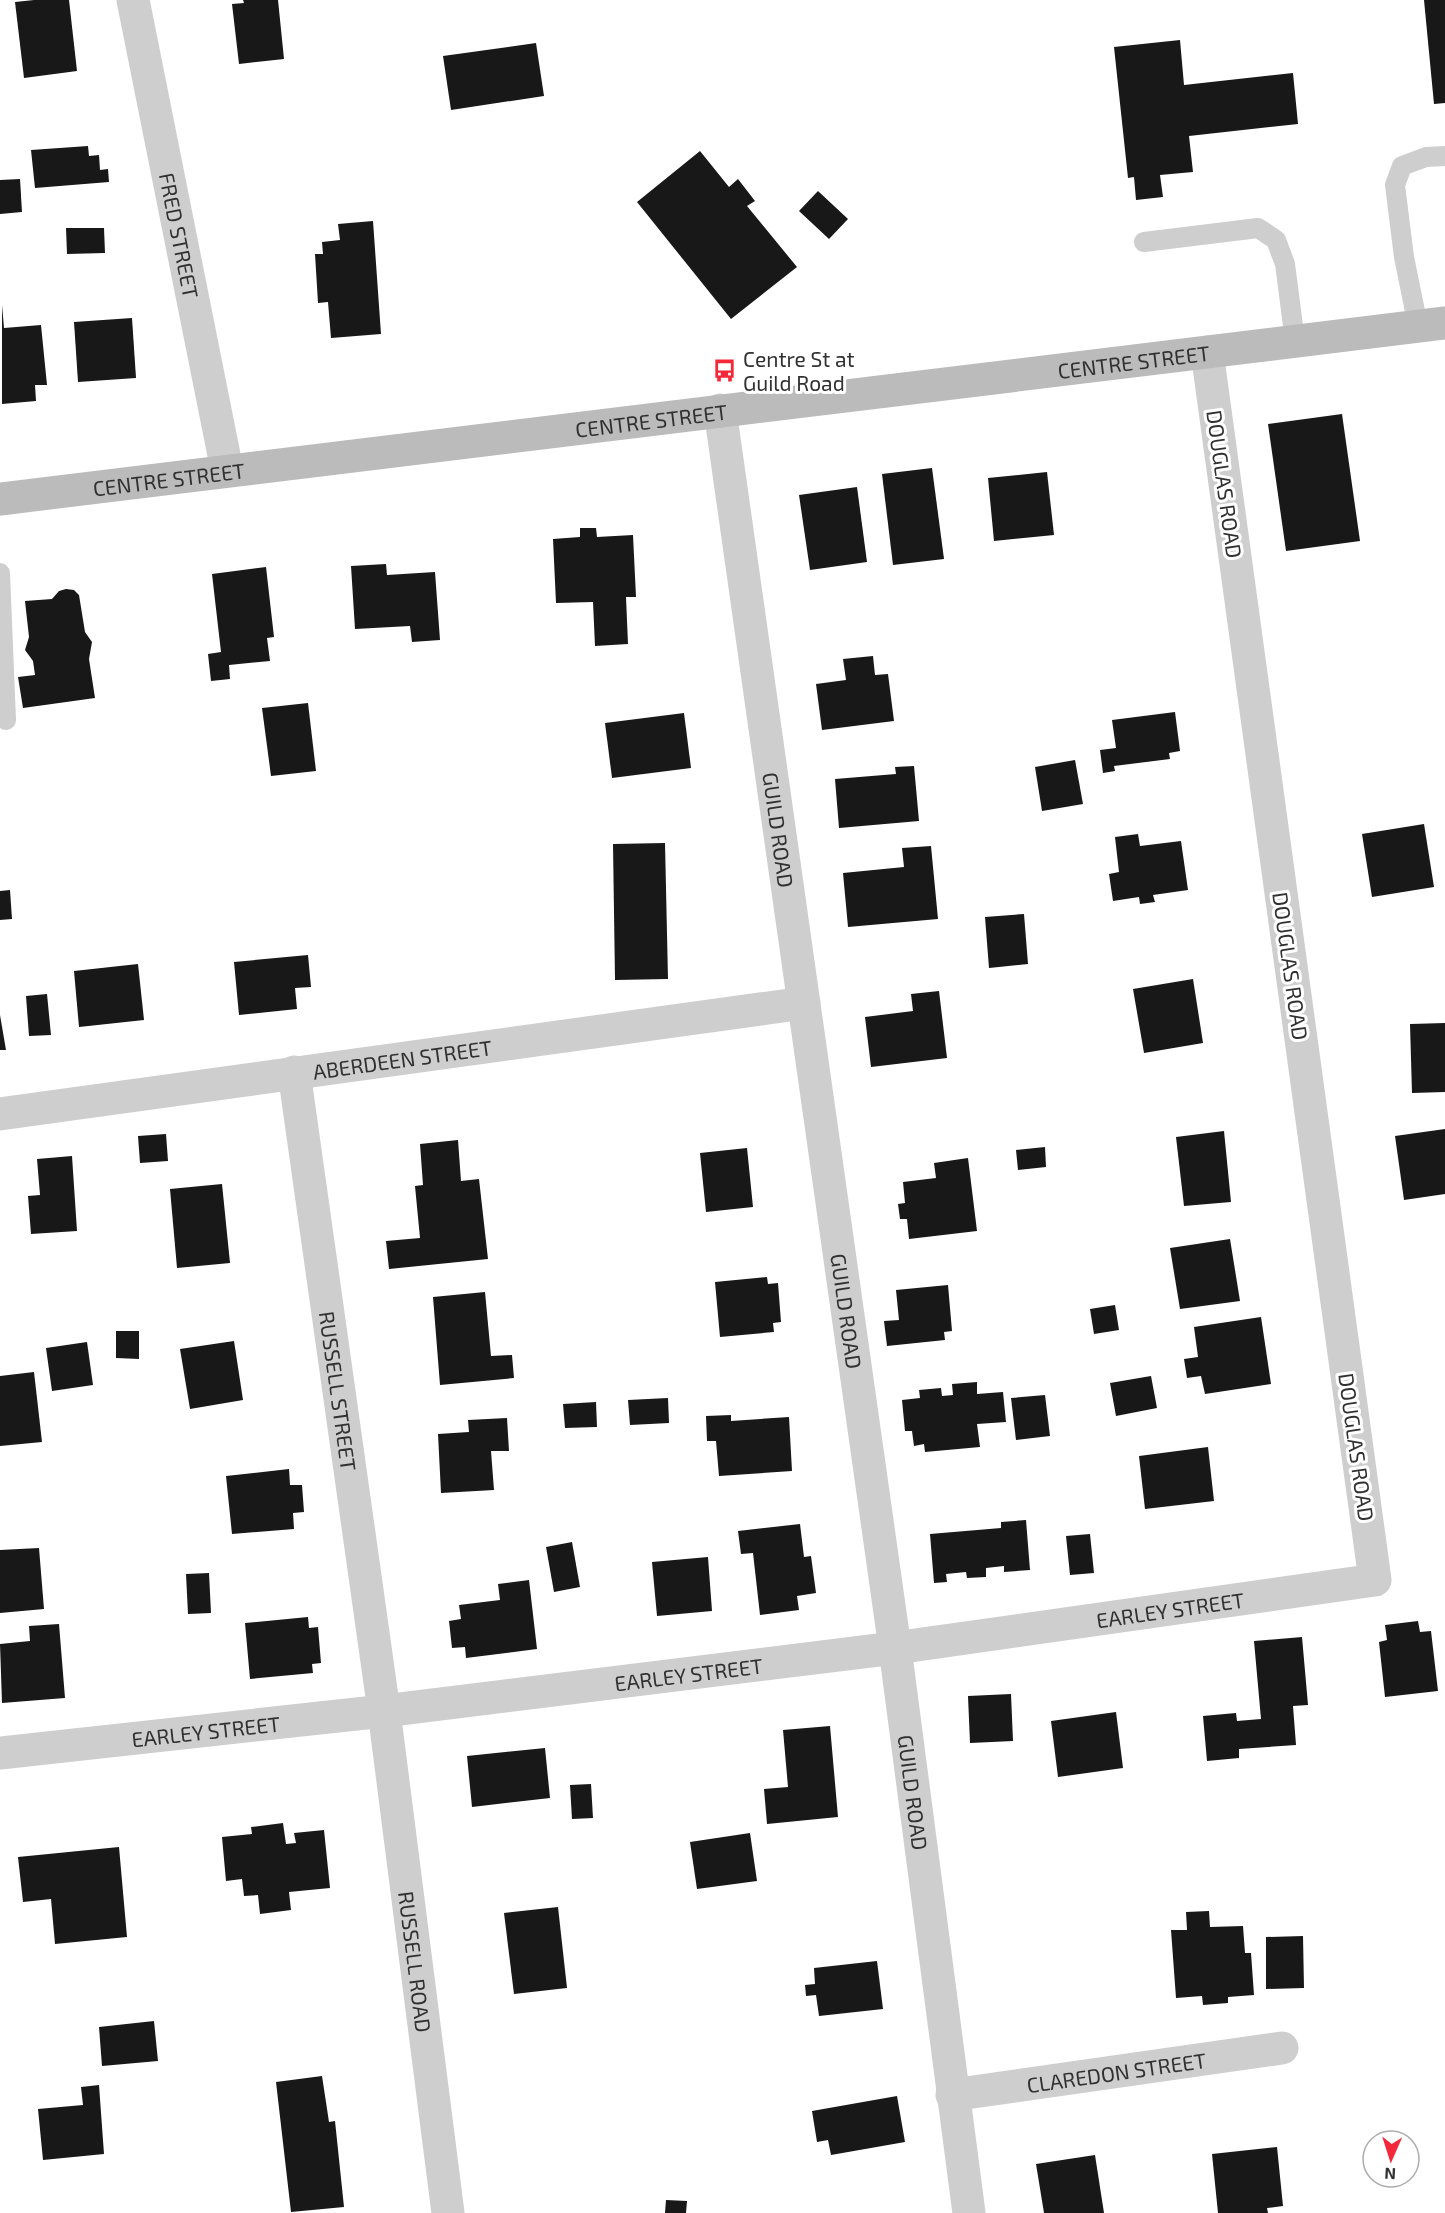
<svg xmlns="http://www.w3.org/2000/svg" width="1445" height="2213" font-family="'Exo 2',sans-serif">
<rect width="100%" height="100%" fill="#fff"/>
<g fill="#181818">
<polygon points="34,0 69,0 77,71 24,78 15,2"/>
<polygon points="243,0 278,0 284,59 239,64 232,4 244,3"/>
<polygon points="1424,0 1445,0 1445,103 1434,104"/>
<polygon points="1180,40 1184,85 1293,73 1298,124 1189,136 1193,172 1160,175 1163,197 1136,200 1134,177 1128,178 1114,47"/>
<polygon points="536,43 544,96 451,110 443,56"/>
<polygon points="88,146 89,156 99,155 100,170 108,169 109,182 35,188 31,150"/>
<polygon points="700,151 729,187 738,179 755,201 747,206 797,267 731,319 637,202"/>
<polygon points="20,179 22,212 0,214 0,180"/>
<polygon points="818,191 848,219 829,239 799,211"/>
<polygon points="373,221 381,334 331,338 328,302 318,303 315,254 323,254 322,242 340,240 338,224"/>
<polygon points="66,228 104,228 105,253 67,254"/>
<polygon points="2,305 4,328 41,325 47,385 35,385 36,401 2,404"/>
<polygon points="132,318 136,378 78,382 74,322"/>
<polygon points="1342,414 1360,541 1286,551 1268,424"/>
<polygon points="932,468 944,559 893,565 882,474"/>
<polygon points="1047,472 1054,535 994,541 988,478"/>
<polygon points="857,487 867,562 810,570 799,495"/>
<polygon points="580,528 596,528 597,537 633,535 636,597 626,597 628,644 595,646 593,602 556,603 553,539 580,537"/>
<polygon points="386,564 387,575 435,572 440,640 412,642 410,626 355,629 351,566"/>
<polygon points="266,567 274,637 267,638 270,661 229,665 230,679 211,681 208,654 221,652 212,574"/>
<polygon points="66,589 74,590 79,595 85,632 92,642 89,659 95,698 23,708 18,677 35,675 33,661 25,650 29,637 25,601 52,599 59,591"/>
<polygon points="873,656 875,675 888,674 894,721 822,730 816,684 846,680 843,659"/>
<polygon points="308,703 316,771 271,776 262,708"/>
<polygon points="1175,712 1180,751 1169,753 1170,759 1114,766 1115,771 1103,773 1100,750 1116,748 1112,720"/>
<polygon points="684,713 691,768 612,778 605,723"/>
<polygon points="1075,760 1083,804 1042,811 1035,767"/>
<polygon points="914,766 919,821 839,828 835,779 896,774 895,767"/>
<polygon points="1424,824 1434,887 1372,897 1362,834"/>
<polygon points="1138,834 1140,846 1181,841 1188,890 1153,895 1155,902 1140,904 1139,897 1113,901 1109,874 1119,872 1115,837"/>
<polygon points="665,843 668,979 615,980 613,844"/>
<polygon points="931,846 938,919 848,927 843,873 904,867 902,848"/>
<polygon points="10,890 12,919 0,920 0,891"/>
<polygon points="1024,914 1028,964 989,968 985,917"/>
<polygon points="308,955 311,987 295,988 297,1009 239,1015 234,962"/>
<polygon points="138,964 144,1020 79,1027 74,971"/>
<polygon points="1193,979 1203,1043 1144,1053 1133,989"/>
<polygon points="939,991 947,1058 871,1067 865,1017 913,1011 911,994"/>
<polygon points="47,994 51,1035 29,1036 26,996"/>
<polygon points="0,1015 6,1050 0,1050"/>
<polygon points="1445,1023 1445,1092 1412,1093 1410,1024"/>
<polygon points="1445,1129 1445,1194 1404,1200 1395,1136"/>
<polygon points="1224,1131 1231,1202 1184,1206 1176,1137"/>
<polygon points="166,1134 168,1161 140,1163 138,1136"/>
<polygon points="458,1140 461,1181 479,1179 488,1259 389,1269 386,1241 420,1238 415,1186 423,1185 420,1144"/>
<polygon points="1045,1147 1046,1167 1018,1170 1016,1150"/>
<polygon points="747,1148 753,1207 706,1212 700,1153"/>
<polygon points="72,1156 77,1231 31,1234 28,1196 40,1195 37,1159"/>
<polygon points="968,1158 977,1231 909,1239 907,1219 900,1219 898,1204 905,1203 903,1182 936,1178 934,1163"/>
<polygon points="222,1184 230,1263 177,1268 170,1189"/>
<polygon points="1230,1239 1240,1301 1180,1309 1170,1248"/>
<polygon points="767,1277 768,1284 778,1283 781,1322 773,1323 774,1332 720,1337 715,1282"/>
<polygon points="948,1285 952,1331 944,1332 945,1340 887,1346 884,1321 899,1320 896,1290"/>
<polygon points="485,1292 491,1356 512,1355 514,1378 440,1385 433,1297"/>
<polygon points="1115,1305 1119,1330 1094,1334 1090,1309"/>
<polygon points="1261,1317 1271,1384 1205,1394 1201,1376 1187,1378 1184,1359 1198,1357 1194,1327"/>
<polygon points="116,1331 139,1331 139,1359 116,1358"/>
<polygon points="234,1341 243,1400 190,1409 180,1349"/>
<polygon points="87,1342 93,1385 52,1391 46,1348"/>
<polygon points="34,1372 42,1442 0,1446 0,1376"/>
<polygon points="1151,1376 1157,1408 1116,1416 1110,1383"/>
<polygon points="977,1382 977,1394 1003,1392 1006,1422 977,1424 980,1447 925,1452 924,1444 914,1446 912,1431 905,1431 902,1400 920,1398 919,1390 941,1388 942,1396 953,1395 952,1384"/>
<polygon points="1045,1395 1050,1436 1016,1440 1011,1398"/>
<polygon points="668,1398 669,1423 630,1425 628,1400"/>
<polygon points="596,1402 597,1427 565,1428 563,1404"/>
<polygon points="731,1415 731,1421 789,1417 792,1471 719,1476 716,1441 707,1441 706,1416"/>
<polygon points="507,1418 509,1451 491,1451 494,1490 441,1493 438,1434 469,1432 468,1420"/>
<polygon points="1208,1447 1214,1501 1145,1509 1139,1456"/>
<polygon points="289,1469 290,1485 302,1485 304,1512 293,1513 294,1529 232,1534 226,1476"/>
<polygon points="1026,1520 1030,1570 1004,1572 1004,1566 986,1568 986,1577 967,1578 966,1572 946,1574 947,1582 934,1583 930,1534 1001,1528 1001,1522"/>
<polygon points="800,1524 804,1557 811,1556 816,1593 797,1596 799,1610 760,1615 753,1553 741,1554 738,1531"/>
<polygon points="1090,1534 1094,1573 1070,1575 1066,1536"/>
<polygon points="572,1542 580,1587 554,1592 546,1547"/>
<polygon points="39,1548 44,1609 0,1613 0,1550"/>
<polygon points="708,1557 712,1611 657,1616 652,1562"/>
<polygon points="209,1573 211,1613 188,1614 186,1574"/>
<polygon points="529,1580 537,1649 466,1658 465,1647 452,1648 449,1621 461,1619 459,1605 500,1600 498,1584"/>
<polygon points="308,1617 309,1628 318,1627 321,1663 312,1664 313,1673 250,1679 245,1623"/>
<polygon points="1418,1621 1420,1632 1431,1631 1438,1691 1385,1697 1379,1642 1387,1640 1385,1625"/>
<polygon points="59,1624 65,1698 2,1703 0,1644 30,1641 29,1626"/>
<polygon points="1302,1637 1308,1705 1293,1706 1296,1745 1239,1749 1239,1758 1207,1761 1203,1716 1236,1713 1237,1721 1261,1719 1254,1641"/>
<polygon points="1011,1694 1013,1741 970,1743 968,1696"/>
<polygon points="1116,1712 1123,1768 1058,1777 1051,1721"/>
<polygon points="830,1726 838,1817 767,1824 764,1789 788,1787 783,1730"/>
<polygon points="545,1748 550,1798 472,1807 467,1756"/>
<polygon points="591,1784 593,1818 572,1819 570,1785"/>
<polygon points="283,1823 286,1844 296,1843 294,1833 324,1830 330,1888 289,1892 291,1910 260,1914 258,1895 244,1896 242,1879 226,1881 222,1837 252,1834 251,1827"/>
<polygon points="750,1833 757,1881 697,1889 690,1842"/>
<polygon points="119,1847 127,1937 55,1944 51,1899 23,1902 18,1857"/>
<polygon points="558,1907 567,1988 514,1994 504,1913"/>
<polygon points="1209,1911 1210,1927 1243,1926 1245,1953 1251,1953 1254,1995 1228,1997 1228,2003 1203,2005 1202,1996 1176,1998 1171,1930 1187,1930 1186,1912"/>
<polygon points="1303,1936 1304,1988 1266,1989 1266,1937"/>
<polygon points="877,1961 883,2009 819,2016 816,1995 806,1996 805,1985 815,1984 814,1968"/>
<polygon points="154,2021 158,2061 102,2066 99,2027"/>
<polygon points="322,2076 329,2122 335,2121 344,2207 291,2212 276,2082"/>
<polygon points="99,2085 104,2154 43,2160 38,2109 83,2105 81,2087"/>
<polygon points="897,2096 905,2142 831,2155 828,2140 817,2142 812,2111"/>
<polygon points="1277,2147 1283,2206 1267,2208 1268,2213 1218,2213 1212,2154"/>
<polygon points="1095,2155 1104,2213 1044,2213 1036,2164"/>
<polygon points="666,2200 687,2201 686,2213 665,2213"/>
</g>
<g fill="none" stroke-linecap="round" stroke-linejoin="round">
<g stroke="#cecece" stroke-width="20">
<polyline points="1144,242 1258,228 1276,240 1285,264 1295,341"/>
<polyline points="1418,326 1404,257 1395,185 1402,166 1426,157 1445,156"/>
<polyline points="0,573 6,720"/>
</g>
<g stroke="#cecece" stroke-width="33">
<path id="s1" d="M133,0L227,470"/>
<path id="s2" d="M720,410L895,1648L969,2213"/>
<path id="s3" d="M294,1072L384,1711L448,2213"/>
<path id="s4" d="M0,1114L804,1003"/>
<path id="s5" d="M0,1753L384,1711L895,1648L1375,1580L1207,352"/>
<path id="s6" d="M952,2095L1282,2048"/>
</g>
<path stroke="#bbb" stroke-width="33" id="s7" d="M0,499L1445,323"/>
</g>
<defs>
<symbol id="bus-bare" viewBox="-9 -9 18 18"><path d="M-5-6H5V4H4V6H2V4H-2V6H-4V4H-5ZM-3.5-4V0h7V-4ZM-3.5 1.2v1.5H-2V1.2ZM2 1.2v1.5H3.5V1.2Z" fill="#f42838" stroke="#fff" stroke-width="2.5" paint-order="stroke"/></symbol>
</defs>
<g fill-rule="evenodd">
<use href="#bus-bare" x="708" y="354" width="33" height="33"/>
</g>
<g text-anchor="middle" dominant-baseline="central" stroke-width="6" stroke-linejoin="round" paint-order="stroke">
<g font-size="21" fill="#313131" stroke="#fff">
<text stroke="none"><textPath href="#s1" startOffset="240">FRED STREET</textPath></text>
<text stroke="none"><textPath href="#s7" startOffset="1142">CENTRE STREET</textPath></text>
<text stroke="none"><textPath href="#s7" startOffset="656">CENTRE STREET</textPath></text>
<text stroke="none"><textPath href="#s7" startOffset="170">CENTRE STREET</textPath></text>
<text transform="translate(1225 484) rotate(82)">DOUGLAS ROAD</text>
<text stroke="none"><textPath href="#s2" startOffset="424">GUILD ROAD</textPath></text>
<text transform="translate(1291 966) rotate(82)">DOUGLAS ROAD</text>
<text stroke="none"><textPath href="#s4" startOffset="406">ABERDEEN STREET</textPath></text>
<text stroke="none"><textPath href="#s2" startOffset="910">GUILD ROAD</textPath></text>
<text stroke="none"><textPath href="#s3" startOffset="322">RUSSELL STREET</textPath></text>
<text transform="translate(1357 1447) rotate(82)">DOUGLAS ROAD</text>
<text stroke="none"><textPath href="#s5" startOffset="1179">EARLEY STREET</textPath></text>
<text stroke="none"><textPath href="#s5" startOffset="693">EARLEY STREET</textPath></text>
<text stroke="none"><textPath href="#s5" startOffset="207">EARLEY STREET</textPath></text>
<text stroke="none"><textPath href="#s2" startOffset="1396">GUILD ROAD</textPath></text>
<text stroke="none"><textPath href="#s3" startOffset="898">RUSSELL ROAD</textPath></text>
<text stroke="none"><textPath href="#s6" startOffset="166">CLAREDON STREET</textPath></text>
</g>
<g font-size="21" fill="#313131" stroke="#fff" text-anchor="start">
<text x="743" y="358">Centre St at<tspan x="743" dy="24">Guild Road</tspan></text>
</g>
</g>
<g transform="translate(1391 2159) rotate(183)"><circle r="28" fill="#ffffff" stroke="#adadad" stroke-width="1.5"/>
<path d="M0-4.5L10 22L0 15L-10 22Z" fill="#f42838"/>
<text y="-9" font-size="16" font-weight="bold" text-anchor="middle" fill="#313131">N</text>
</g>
</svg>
